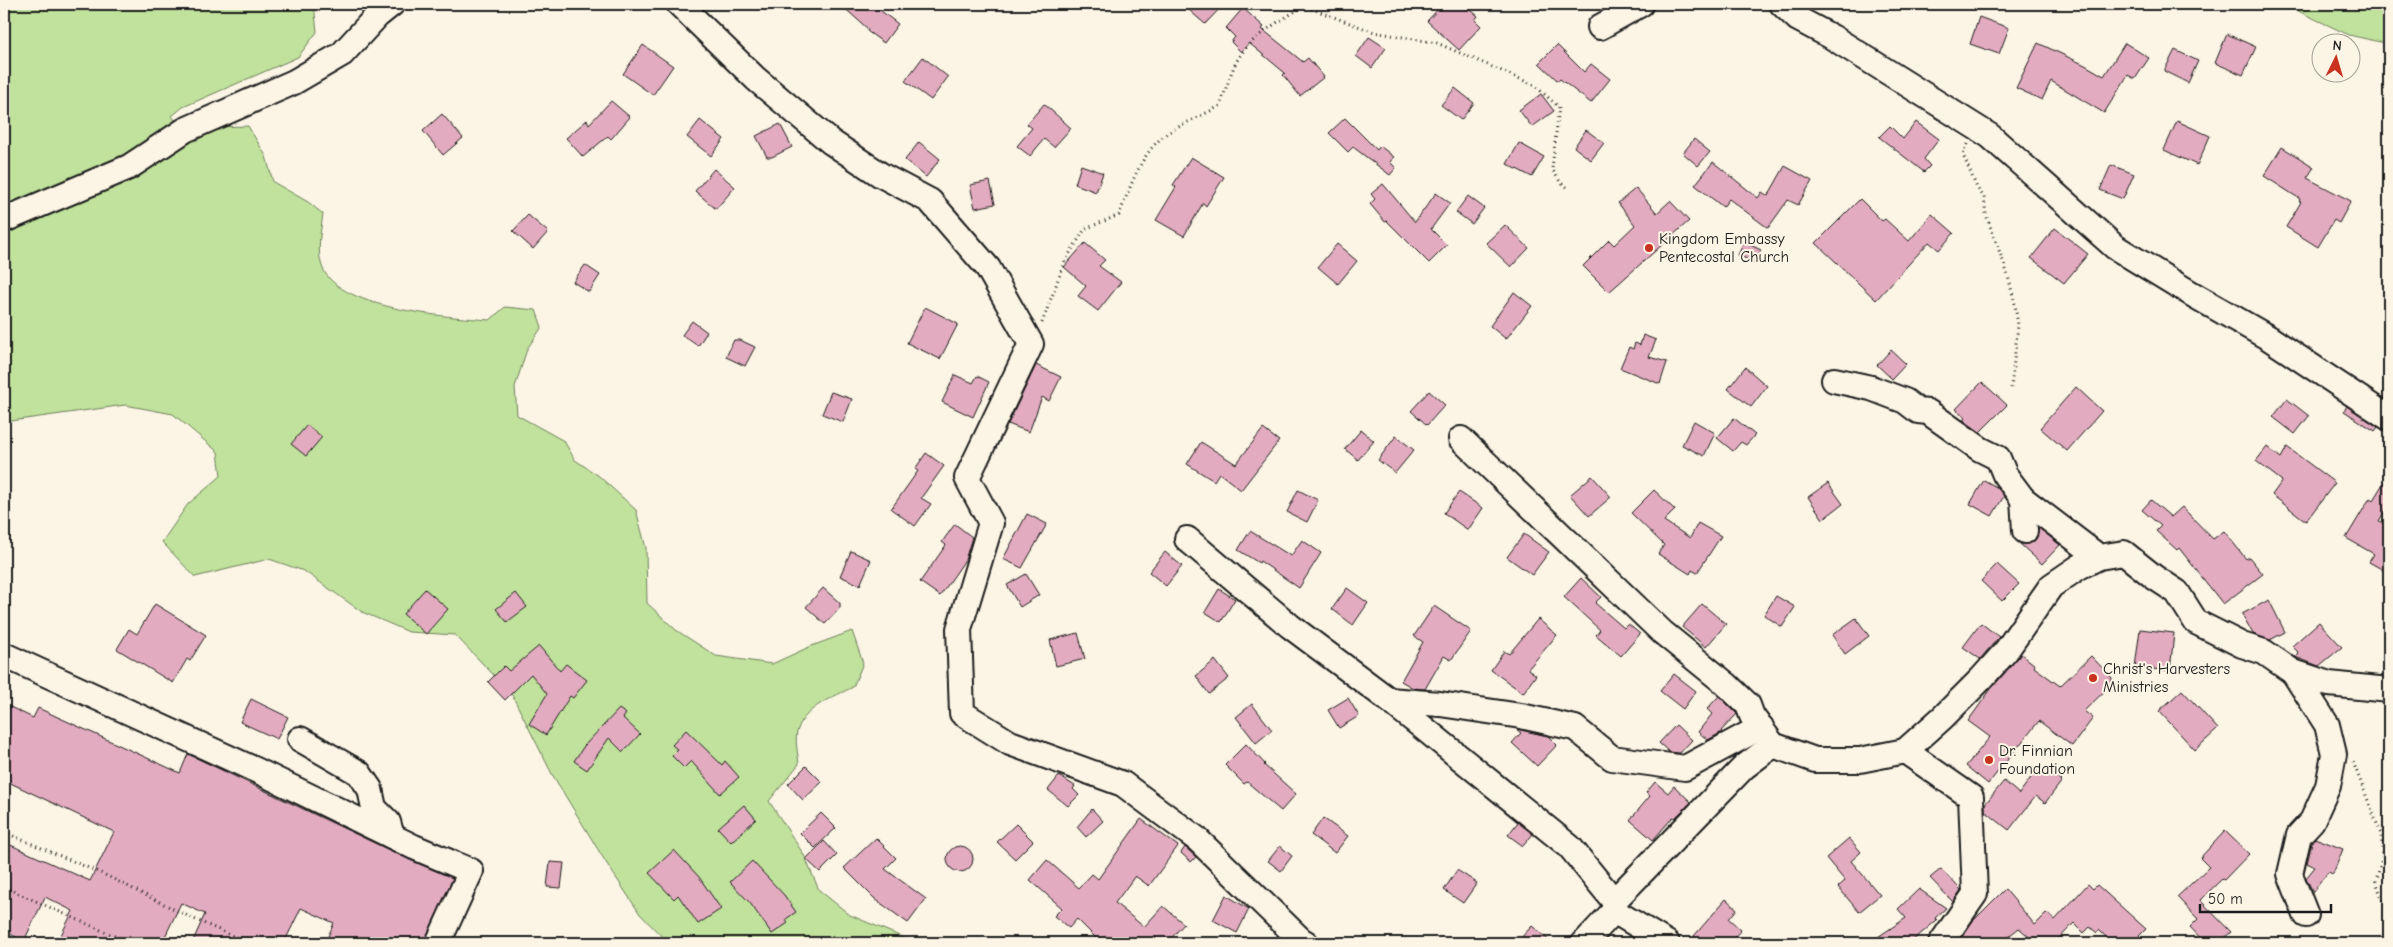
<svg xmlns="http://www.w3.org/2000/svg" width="2393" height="947" font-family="'Comic Neue',sans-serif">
<rect width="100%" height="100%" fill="#fcf5e5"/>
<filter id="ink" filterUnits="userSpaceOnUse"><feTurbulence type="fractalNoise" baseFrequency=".02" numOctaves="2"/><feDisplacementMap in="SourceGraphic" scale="10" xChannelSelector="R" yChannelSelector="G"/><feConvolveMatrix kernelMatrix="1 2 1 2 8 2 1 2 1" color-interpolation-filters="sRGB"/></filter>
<g filter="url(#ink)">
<g fill="#c0e29c" stroke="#6e7f5c">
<path d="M4,4H314L317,32L298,57L183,107L172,116L189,139L217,127L248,126L266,156L273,182L308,202L323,214C321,230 317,247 321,263C332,310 450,317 490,320L505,307L536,310L542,327L527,349L515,387L517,415L564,441L575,460L599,476L636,510L646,548L647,603L676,630L716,656L772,664L809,647L852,631L863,663L853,687C834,697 806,706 798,729C794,738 798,754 799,764L769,801L804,855L819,890L850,915L916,943H668L640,914L605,861L552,774L511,693L455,635L409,632L362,612L304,571L269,559L195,577L162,542L188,504L221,476L218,452L173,414L125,405L4,422Z"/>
<polygon points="2283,4 2389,4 2389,44 2349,35"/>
</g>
<g fill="#e3abc0" stroke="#1c1c1c">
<polygon points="840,4 872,4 898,24 884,43 867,31 868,29"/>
<polygon points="1182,4 1224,4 1205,24"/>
<polygon points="1443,4 1464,4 1478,16 1475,20 1481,26 1459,50 1427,21"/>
<polygon points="1243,8 1264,27 1262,29 1303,62 1308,58 1324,77 1300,96 1283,75 1285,73 1249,43 1241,52 1231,42 1235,37 1226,28"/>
<polygon points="1979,17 2009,28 1999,54 1970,44"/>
<polygon points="2227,34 2256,47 2243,75 2215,63"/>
<polygon points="1369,37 1386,48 1372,68 1356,56"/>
<polygon points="2038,43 2085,65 2104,76 2125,43 2149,58 2135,79 2128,75 2104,113 2051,81 2042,100 2016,88"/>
<polygon points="643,45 673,66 653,95 623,74"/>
<polygon points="1557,45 1584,72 1591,64 1610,79 1591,103 1560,79 1558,81 1539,63"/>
<polygon points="2175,50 2198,61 2188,83 2164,71"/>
<polygon points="923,57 948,77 931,100 905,81"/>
<polygon points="1455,88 1474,103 1461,120 1441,105"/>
<polygon points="1541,94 1554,111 1532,127 1519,110"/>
<polygon points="611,101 630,117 611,139 608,136 583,157 566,138 587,120 589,124"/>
<polygon points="1044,104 1071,128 1054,147 1044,139 1030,156 1017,146 1032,128 1027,124"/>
<polygon points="442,114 463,138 443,155 423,131"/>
<polygon points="1345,118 1377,150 1380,146 1394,157 1390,162 1396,168 1390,175 1353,147 1348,152 1329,133"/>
<polygon points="700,120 724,139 711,156 687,137"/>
<polygon points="2177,121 2210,136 2197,165 2164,150"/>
<polygon points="1916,122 1939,139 1924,159 1930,166 1924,172 1879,137 1890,126 1903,139"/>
<polygon points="780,124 792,147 772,157 767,157 756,136"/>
<polygon points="1586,130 1604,143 1591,160 1574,147"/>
<polygon points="1694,139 1710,152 1698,166 1683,153"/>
<polygon points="919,142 940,159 926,177 905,160"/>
<polygon points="1519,143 1544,157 1532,177 1507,164"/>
<polygon points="2282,147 2314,167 2307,178 2351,201 2339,223 2334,220 2318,247 2286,227 2301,202 2299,201 2300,199 2264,176"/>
<polygon points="1191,157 1224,177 1206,206 1203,203 1184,236 1156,220 1176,187 1173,185"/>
<polygon points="1713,162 1758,198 1762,192 1768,196 1785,166 1812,181 1798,205 1788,200 1768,228 1729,199 1723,207 1695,185"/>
<polygon points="1081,165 1103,173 1096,192 1075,184"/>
<polygon points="2111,165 2134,174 2123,199 2100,190"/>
<polygon points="714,169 735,187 716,209 695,191"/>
<polygon points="990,181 995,204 975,208 970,185"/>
<polygon points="1383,184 1415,222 1436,193 1450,203 1431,229 1447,245 1429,263 1387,221 1385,222 1370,204 1375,199 1371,194"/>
<polygon points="1636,188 1657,213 1670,201 1689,221 1609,292 1583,266 1609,240 1614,245 1635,225 1618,203"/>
<polygon points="1468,196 1484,208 1472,224 1456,212"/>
<polygon points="1860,199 1882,221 1885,219 1909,241 1932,214 1954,233 1939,250 1929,242 1876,300 1816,243"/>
<polygon points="528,215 548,232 533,249 513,231"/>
<polygon points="1505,225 1529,248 1511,267 1486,243"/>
<polygon points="2055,228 2088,254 2064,283 2031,258"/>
<polygon points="1744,242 1761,250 1755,263 1738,255"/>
<polygon points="1085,243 1105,260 1099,266 1121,282 1098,311 1078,296 1086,286 1064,267"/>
<polygon points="1337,244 1357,261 1338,284 1318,267"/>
<polygon points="585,265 600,275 589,292 573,282"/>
<polygon points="1514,292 1532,306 1506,339 1490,326"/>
<polygon points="925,307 958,324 940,359 907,343"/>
<polygon points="692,321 707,332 698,346 682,335"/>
<polygon points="1643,335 1656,340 1649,357 1667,362 1660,384 1620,368 1629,347 1633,349 1635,343 1640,345"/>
<polygon points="734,340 740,340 755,347 745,366 726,357"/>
<polygon points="1891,350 1906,364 1892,379 1877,365"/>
<polygon points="1036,365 1061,377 1049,401 1042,397 1029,432 1008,424"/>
<polygon points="1745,367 1767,386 1751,407 1728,389"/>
<polygon points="955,375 973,383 977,376 989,382 973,417 942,402"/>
<polygon points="1982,382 2007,405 1980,432 1963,420 1966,418 1956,409"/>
<polygon points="2076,387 2102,411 2067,451 2040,428"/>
<polygon points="1429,391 1445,405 1427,425 1411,411"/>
<polygon points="831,392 852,399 843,422 822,414"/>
<polygon points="2287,399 2309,416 2295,434 2273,417"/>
<polygon points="2347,406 2378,427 2375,431 2344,411"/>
<polygon points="1734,418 1755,435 1746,445 1741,442 1733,451 1717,438"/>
<polygon points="1694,421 1715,433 1704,456 1682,445"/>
<polygon points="307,425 322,437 306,456 291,444"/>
<polygon points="1263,429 1279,441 1241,490 1219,473 1214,481 1187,464 1201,442 1236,464"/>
<polygon points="1361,430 1374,441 1358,460 1345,449"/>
<polygon points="1396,436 1414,450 1395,473 1378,460"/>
<polygon points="2267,447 2281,458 2287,447 2335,483 2306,521 2272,495 2282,481 2256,461"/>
<polygon points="926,453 944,466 921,498 931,504 915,526 891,509 918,471 915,469"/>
<polygon points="2389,474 2389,504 2379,521 2389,526 2389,564 2385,571 2369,562 2374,554 2346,538 2370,498 2373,500"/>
<polygon points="1592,476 1611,497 1589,516 1570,495"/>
<polygon points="1984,480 1998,488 2004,496 1992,516 1970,504"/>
<polygon points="1828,483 1843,504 1823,519 1808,497"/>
<polygon points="1298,490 1318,500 1307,522 1287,512"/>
<polygon points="1654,490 1675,510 1664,521 1690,538 1698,523 1721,536 1697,573 1692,570 1690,574 1658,554 1664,545 1631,513"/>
<polygon points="1459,492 1483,508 1468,530 1444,513"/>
<polygon points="2151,500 2171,517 2182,507 2213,539 2224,531 2246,559 2249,557 2263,574 2223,604 2179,548 2177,550 2156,531 2161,526 2142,510"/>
<polygon points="1027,514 1047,524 1022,568 1003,559"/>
<polygon points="955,524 972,537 965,560 940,596 920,582 946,545 942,542"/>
<polygon points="2039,528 2060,545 2042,564 2020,544 2033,542 2037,537"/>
<polygon points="1250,531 1291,556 1302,540 1321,553 1299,588 1260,561 1259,563 1238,550"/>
<polygon points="1524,534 1549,552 1532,575 1507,557"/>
<polygon points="851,551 871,560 860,585 840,576"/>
<polygon points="1165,552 1182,566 1166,586 1149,572"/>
<polygon points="1997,564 2019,584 2002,601 1981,581"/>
<polygon points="1026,574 1039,595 1020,607 1007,585"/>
<polygon points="1581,578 1601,597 1595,603 1624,628 1628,624 1640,634 1621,656 1596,635 1600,630 1564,597"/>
<polygon points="823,588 840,603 840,608 825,624 806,607"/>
<polygon points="1347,588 1368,603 1353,625 1332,609"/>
<polygon points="425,589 448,609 426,634 403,614"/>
<polygon points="1219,589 1235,599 1221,622 1205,612"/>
<polygon points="516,593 527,607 507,622 496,609"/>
<polygon points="1776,596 1795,607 1782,627 1764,615"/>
<polygon points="2269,600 2285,632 2270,640 2253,634 2242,614"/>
<polygon points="155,604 206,635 190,661 187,659 173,683 117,649 129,629 137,634"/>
<polygon points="1702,604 1726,624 1706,647 1682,627"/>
<polygon points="1434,606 1471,631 1451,660 1444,656 1425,689 1413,688 1401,681 1423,642 1414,636"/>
<polygon points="1856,618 1869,636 1845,654 1832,635"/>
<polygon points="1538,619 1557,635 1528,669 1536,675 1523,693 1491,670 1504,651 1509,654"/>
<polygon points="2319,622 2342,647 2319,666 2295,657 2299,653 2292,646"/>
<polygon points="1981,623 1999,637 1980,659 1963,647"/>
<polygon points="2140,629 2174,633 2170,671 2135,667"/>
<polygon points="1078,633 1085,659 1056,666 1050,640"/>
<polygon points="539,646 560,671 566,664 587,680 573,698 570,696 546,735 529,724 547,694 531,674 505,700 488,682 504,666 509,671"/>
<polygon points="2021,654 2035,665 2034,667 2060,686 2091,656 2112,678 2112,684 2084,711 2093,718 2072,746 2039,721 1988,784 1966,766 1990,737 1968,721 1991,689"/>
<polygon points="1215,660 1229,678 1209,694 1196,676"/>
<polygon points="1674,674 1696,691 1683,709 1660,691"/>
<polygon points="2182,690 2218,729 2195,750 2159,711"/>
<polygon points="1719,696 1737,714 1721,731 1722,732 1708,740 1698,732 1712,714 1707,709"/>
<polygon points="1348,698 1359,716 1339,728 1328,710"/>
<polygon points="251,699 288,717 277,739 240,722"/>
<polygon points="4,704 33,718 38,708 180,773 188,754 408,859 453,878 424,943 325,943 334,923 301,908 284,943 192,943 205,914 181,903 162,943 57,943 73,911 45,897 24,941 4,931 4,842 90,881 114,832 4,780"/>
<polygon points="1252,704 1272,730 1256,743 1236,717"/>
<polygon points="619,709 626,714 623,718 640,734 623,752 609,738 587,770 574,761 584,746"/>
<polygon points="1676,725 1692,740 1680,753 1669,752 1659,743"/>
<polygon points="1516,729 1548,736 1557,745 1537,766 1512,743 1521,733"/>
<polygon points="686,730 722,765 725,761 739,777 720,794 691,761 684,768 672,756 678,750 672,745"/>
<polygon points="1246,744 1265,764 1264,765 1296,794 1281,811 1247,782 1244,784 1225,765"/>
<polygon points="2040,765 2062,781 2045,803 2036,796 2009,830 1985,811 1985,804 2004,781 2019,794"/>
<polygon points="806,766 822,782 803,800 788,784"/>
<polygon points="1059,776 1075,786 1073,789 1079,795 1068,806 1048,790"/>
<polygon points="1655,782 1668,793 1674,786 1691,802 1675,818 1673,817 1653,840 1630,820 1650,796 1646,793"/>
<polygon points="744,805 756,819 731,842 718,828"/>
<polygon points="1092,809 1103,821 1086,837 1077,827"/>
<polygon points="821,813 836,828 815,848 800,833"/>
<polygon points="1323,818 1348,836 1335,853 1311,835"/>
<polygon points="1141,819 1178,846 1149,886 1135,876 1115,903 1144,927 1163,906 1184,924 1167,943 1101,943 1077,919 1069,928 1054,916 1062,908 1030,880 1047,860 1079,888 1092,874 1098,879"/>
<polygon points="1518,822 1533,834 1523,846 1508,835"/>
<polygon points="1016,824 1033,841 1015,859 997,842"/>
<polygon points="2225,831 2249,854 2224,880 2222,879 2200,900 2231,932 2219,943 2205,943 2190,927 2198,919 2177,897 2209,867 2200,858"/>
<polygon points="876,838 896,858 885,869 926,899 908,923 875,899 844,868"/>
<polygon points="1849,838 1861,852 1851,861 1880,895 1859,912 1838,887 1845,881 1826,858"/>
<polygon points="2315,838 2343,849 2333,874 2328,872 2313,892 2306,878 2315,867 2307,863 2312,842"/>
<polygon points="824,841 837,855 820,872 806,859"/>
<polygon points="1280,846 1292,856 1281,871 1268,861"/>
<circle cx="960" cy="859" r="13"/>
<polygon points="1185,847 1196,857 1191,862 1181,853"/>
<polygon points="674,850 699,877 721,909 698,924 678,895 674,899 649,873"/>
<polygon points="752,861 784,895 796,912 786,919 788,923 772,934 750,903 730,882"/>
<polygon points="550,862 564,863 561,888 547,887"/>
<polygon points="1941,869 1961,890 1953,902 1930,878"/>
<polygon points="1457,870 1477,883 1463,903 1444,890"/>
<polygon points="2088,884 2093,889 2097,885 2146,929 2132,943 2112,943 2099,930 2097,933 2090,927 2084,933 2074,923 2055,943 2036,943 2019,928 2000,943 1958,943 1972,922 2005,889 2035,925 2047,913 2055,920"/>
<polygon points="1919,889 1946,908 1935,918 1937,920 1910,943 1869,943 1906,918 1898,909"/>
<polygon points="1226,895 1249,909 1237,933 1213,920"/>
<polygon points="1726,899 1737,909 1729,919 1741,930 1729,943 1703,943 1694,936"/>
<polygon points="1532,926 1552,943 1516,943"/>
</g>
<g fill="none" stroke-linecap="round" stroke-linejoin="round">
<defs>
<g id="minor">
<polyline points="679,4 756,79 831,142 881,175 930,201 988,268 1031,344 967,478 991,523 959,629 962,713 1010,743 1123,784 1197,839 1301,940 1306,943"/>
<polyline points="1782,4 1798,19 1832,37 1990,136 2115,247 2192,294 2269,338 2389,418"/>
<polyline points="1600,27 1641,4"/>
<polyline points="4,220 129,167 185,130 294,82 342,54 377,16 392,4"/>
<polyline points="1834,380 1871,388 1905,401 1918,411 1928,412 1980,449 1998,458 2005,475 2023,499 2025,531"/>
<polyline points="1461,439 1662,632 1726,684 1748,705 1752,716 1773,745 1744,767 1614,901 1614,911 1667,943"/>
<polyline points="2023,499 2099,557"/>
<polyline points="1187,539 1290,626 1389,700 1570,847 1614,901"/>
<polyline points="4,655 258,771 414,847 471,871 438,943"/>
<polyline points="2293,672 2327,725 2334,754 2328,786 2312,821 2299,835 2290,874 2306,915"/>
<polyline points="1389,700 1440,704 1521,716 1575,728 1612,758 1685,768 1761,727"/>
<polyline points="300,739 359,773 370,789 374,808 388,822 392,836"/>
<polyline points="1773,745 1815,760 1860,760 1905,751"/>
<polyline points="1584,943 1614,911"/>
<polyline points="1941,943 1975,894 1971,797 1905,751 1942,718 1981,679 2006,651 2051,586 2079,567 2099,557 2124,553 2154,577 2177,592 2196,622 2242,645 2264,652 2293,672 2329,684 2389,690"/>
</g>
</defs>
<use href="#minor" stroke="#1c1c1c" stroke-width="28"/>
<g stroke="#1c1c1c" stroke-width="3" stroke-dasharray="1 4" stroke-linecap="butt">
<polyline points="1968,144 1963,155 1977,188 1984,197 1986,215 2007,272 2015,304 2018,325 2011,388"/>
<path d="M1042,323L1065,261L1085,229L1119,215C1131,186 1141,151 1168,133C1184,123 1203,115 1220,106C1225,93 1231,70 1238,59C1252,35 1282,20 1304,6L1374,32L1437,43L1534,85L1559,107L1552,169L1561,183L1570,189"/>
<polyline points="2353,762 2381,834 2383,855 2376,881 2389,919"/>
<polyline points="4,832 103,874 194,919 249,943"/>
<polyline points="4,887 130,943"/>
</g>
<use href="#minor" stroke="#fcf5e5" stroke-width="24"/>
</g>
</g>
<g fill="#c8321e" stroke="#fcf5e5" stroke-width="2">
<circle cx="1649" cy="248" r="5"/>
<circle cx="2093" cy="678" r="5"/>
<circle cx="1989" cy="760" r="5"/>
</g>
<g text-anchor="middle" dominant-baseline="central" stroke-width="4" stroke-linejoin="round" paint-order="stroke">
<g font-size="16" fill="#1c1c1c" stroke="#fcf5e5" text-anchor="start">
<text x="1659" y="239">Kingdom Embassy<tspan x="1659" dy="18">Pentecostal Church</tspan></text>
<text x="2103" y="669">Christ's Harvesters<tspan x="2103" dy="18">Ministries</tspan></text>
<text x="1999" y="751">Dr. Finnian<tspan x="1999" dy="18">Foundation</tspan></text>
</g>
</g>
<rect width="2393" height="947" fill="none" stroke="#fcf5e5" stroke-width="20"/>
<rect x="10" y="10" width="2373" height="927" fill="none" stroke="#1c1c1c" stroke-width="2" filter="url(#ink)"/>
<g transform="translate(2336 58) rotate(5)"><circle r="24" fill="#fcf5e5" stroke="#a29e95"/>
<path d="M0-4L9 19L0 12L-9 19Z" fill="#c8321e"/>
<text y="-8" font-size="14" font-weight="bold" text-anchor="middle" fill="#1c1c1c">N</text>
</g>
<path d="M2200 904v8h131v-8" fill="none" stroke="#1c1c1c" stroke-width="2.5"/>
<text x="2208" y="904" font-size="15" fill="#1c1c1c" stroke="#fcf5e5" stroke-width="4" paint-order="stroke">50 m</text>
</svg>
